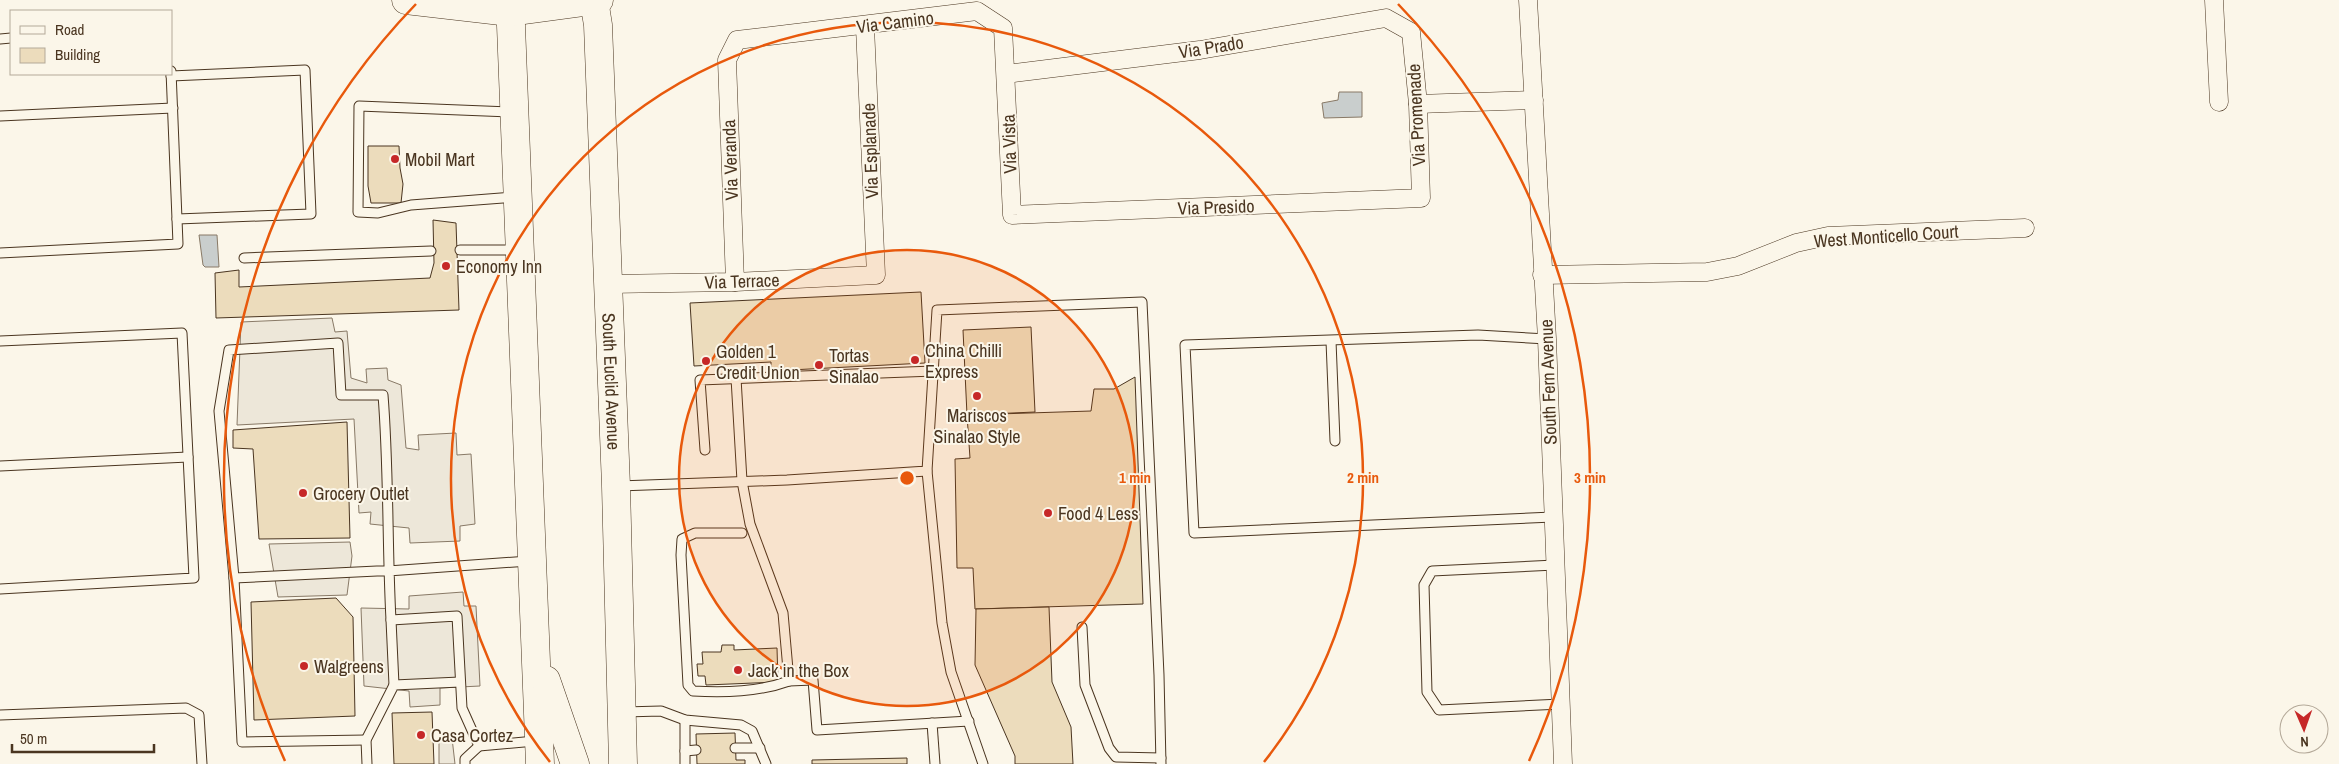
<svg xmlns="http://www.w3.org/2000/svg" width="2339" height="764" font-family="'Archivo Narrow',sans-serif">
<rect width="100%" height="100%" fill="#fbf6e9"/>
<g fill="#ede7d9" stroke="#887966">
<polygon points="332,318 335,332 347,331 351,378 367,383 366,369 387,368 388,380 401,385 406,448 419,450 418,435 456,433 457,455 471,454 475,524 460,526 460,541 410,543 409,528 370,524 371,512 359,513 354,419 237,425 241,322"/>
<polygon points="350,542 352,556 347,595 278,597 269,544"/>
<polygon points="463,592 464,606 476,606 480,686 440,688 440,705 410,707 409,691 364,686 361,608 409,609 409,596"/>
<polygon points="452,738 455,764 439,764 439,742"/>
</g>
<g fill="#c9cecd" stroke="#887966">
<polygon points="1339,92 1362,92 1362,117 1324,118 1322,103 1338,100"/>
<polygon points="199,235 217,235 219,267 205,267 203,265"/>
</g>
<g fill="#ecdcbc" stroke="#4a3520">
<polygon points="368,146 399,146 400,168 403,184 401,203 371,203 368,186"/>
<polygon points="433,220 456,223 459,310 216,318 215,273 239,270 239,287 430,278 434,263"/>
<polygon points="921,292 925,363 771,371 771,362 694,366 690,303"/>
<polygon points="1031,327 1035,412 967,415 963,330"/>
<polygon points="1135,377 1143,604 975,609 973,568 957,568 955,459 970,458 967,415 1091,411 1094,389 1114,389"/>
<polygon points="347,422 350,538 259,539 253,449 233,448 233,430"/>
<polygon points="336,598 353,617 355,716 254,720 251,602"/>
<polygon points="1049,607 1052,682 1071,727 1073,764 1015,764 1015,756 975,665 976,609"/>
<polygon points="722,645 734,645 734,650 777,648 778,682 706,685 705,676 698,676 697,664 703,664 702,652 721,652"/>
<polygon points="432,712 434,764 394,764 392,713"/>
<polygon points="735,733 736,760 745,760 745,764 697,764 696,734"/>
<polygon points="907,758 907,764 812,764 812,760"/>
</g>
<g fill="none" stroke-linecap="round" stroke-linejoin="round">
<defs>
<g id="service">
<polyline points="0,39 11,38"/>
<polyline points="171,76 305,70 311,214 177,219"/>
<polyline points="512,112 359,106 358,212 378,213 411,205 515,197"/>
<polyline points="0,116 173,108"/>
<polyline points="460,250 517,250"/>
<polyline points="0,253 178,244 171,71"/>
<polyline points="244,258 431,251"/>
<polyline points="1547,339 1478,335 1185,345 1194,533 1553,517"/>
<polyline points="0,341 182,333 194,578 0,589"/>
<polyline points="1331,341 1335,441"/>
<polyline points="736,378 742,481 750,524 783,613 789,681 813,680 817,730 969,721"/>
<polyline points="705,450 700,380 934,371"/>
<polyline points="0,466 188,457"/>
<polyline points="927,471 942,623 951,672 983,764"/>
<polyline points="619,486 787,480 927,471 937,310 1142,302 1159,675 1161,764"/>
<path d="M742,533H695L682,539L681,555L688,685L693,691C725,693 759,692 789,681"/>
<path d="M529,561L388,571H377L234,578L219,411L229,350L338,343L341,395H383C389,470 387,545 391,620L457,616L462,708L479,746L535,741"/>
<polyline points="1555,565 1432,571 1424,585 1427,692 1439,710 1561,704"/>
<polyline points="234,578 242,742 366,740"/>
<polyline points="391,620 394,685"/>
<polyline points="1082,627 1085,685 1109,748 1116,757 1161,758"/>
<polyline points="624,712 661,711 685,720 741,725 752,731 766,764"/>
<polyline points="0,715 186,708 199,715 202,764"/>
<polyline points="685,720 685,764"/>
<polyline points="932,723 935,764"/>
<polyline points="735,748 760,748"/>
<polyline points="685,751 696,750"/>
<polyline points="367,764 366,740 394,685 460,682"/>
<polyline points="465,764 465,759 479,746"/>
</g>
<g id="minor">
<polyline points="1528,0 1547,339 1563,764"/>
<polyline points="2214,0 2219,102"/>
<polyline points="1418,104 1534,100"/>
<polyline points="1542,275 1707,272 1738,266 1796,243 1828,236 2025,228"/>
<polyline points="735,282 727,60 737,40 977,11 1003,28 1012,215 1421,198 1418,104 1411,32 1386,18 1200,50 1006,74"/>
<polyline points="608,284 735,282 876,275 865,27"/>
</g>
<g id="primary">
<polyline points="510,0 540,764"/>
<path id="s1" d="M594,0L598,25L616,486L623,764"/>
<polyline points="546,680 575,764"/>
</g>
<polyline id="motorway" points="406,0 510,12 599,0"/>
</defs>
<use href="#service" stroke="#4a3520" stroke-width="11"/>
<use href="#minor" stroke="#4a3520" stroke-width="19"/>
<use href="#primary" stroke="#4a3520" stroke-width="29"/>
<use href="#motorway" stroke="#4a3520" stroke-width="29"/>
<use href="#service" stroke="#fbf6e9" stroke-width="9"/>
<use href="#minor" stroke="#fbf6e9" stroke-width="18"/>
<use href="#primary" stroke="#fbf6e9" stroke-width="28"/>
<use href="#motorway" stroke="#fbf6e9" stroke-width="28"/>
</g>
<circle cx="907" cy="478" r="228" fill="#e8590c" fill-opacity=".12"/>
<g fill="none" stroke="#e8590c" stroke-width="2.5">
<circle cx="907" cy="478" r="228"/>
<path d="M550 762A456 456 0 1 1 1264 762"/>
<path d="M285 761A683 683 0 0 1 416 4M1398 4A683 683 0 0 1 1529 761"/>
</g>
<g fill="#c62828" stroke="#fbf6e9" stroke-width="2">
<circle cx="395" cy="159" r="5"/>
<circle cx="446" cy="266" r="5"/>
<circle cx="915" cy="360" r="5"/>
<circle cx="706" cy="361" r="5"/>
<circle cx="819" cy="365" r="5"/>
<circle cx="977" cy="396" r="5"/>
<circle cx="303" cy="493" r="5"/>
<circle cx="1048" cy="513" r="5"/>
<circle cx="304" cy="666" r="5"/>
<circle cx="738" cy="670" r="5"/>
<circle cx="421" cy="735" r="5"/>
</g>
<g text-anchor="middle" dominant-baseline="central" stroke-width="4" stroke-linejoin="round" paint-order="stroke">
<g font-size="18" fill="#4a3520" stroke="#fbf6e9">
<text transform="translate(895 22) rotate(-7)">Via Camino</text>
<text transform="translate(1211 47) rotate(-9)">Via Prado</text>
<text transform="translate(1416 115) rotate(-93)">Via Promenade</text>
<text transform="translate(1009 144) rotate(-92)">Via Vista</text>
<text transform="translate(870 151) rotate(-92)">Via Esplanade</text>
<text transform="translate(730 160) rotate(-92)">Via Veranda</text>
<text transform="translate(1216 207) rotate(-2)">Via Presido</text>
<text transform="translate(1886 236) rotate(-4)">West Monticello Court</text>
<text transform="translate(742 281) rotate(-2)">Via Terrace</text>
<text stroke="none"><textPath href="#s1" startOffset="382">South Euclid Avenue</textPath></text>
<text transform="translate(1548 382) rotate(-92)">South Fern Avenue</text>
</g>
<g font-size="18" fill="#4a3520" stroke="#fbf6e9" text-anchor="start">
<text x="405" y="159">Mobil Mart</text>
<text x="456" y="266">Economy Inn</text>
<text x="925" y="350">China Chilli<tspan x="925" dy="21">Express</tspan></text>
<text x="716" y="351">Golden 1<tspan x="716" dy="21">Credit Union</tspan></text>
<text x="829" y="355">Tortas<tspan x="829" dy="21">Sinalao</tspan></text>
<text x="977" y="415" text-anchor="middle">Mariscos<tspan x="977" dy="21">Sinalao Style</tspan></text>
<text x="313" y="493">Grocery Outlet</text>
<text x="1058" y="513">Food 4 Less</text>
<text x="314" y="666">Walgreens</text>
<text x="748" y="670">Jack in the Box</text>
<text x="431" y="735">Casa Cortez</text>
</g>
</g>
<circle cx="907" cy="478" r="8" fill="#e8590c" stroke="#fbf6e9" stroke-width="2.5"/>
<g font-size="15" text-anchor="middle" font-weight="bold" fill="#e8590c" stroke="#fbf6e9" stroke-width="4" stroke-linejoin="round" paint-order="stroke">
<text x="1135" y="483">1 min</text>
<text x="1363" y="483">2 min</text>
<text x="1590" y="483">3 min</text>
</g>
<rect x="10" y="10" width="162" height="65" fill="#fbf6e9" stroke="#b4a999"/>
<rect x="20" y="26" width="25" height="8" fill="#fbf6e9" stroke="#b4a999"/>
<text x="55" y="35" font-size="15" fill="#4a3520">Road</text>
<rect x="20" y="48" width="25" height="15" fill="#ecdcbc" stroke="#b4a999"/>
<text x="55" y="60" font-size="15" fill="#4a3520">Building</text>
<g transform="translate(2304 729) rotate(178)"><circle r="24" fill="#fbf6e9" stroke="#b4a999"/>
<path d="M0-4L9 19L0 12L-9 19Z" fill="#c62828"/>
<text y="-8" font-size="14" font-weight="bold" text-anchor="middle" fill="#4a3520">N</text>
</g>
<path d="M12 744v8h142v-8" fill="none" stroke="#4a3520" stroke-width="2.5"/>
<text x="20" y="744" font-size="15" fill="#4a3520" stroke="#fbf6e9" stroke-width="4" paint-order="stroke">50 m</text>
</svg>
